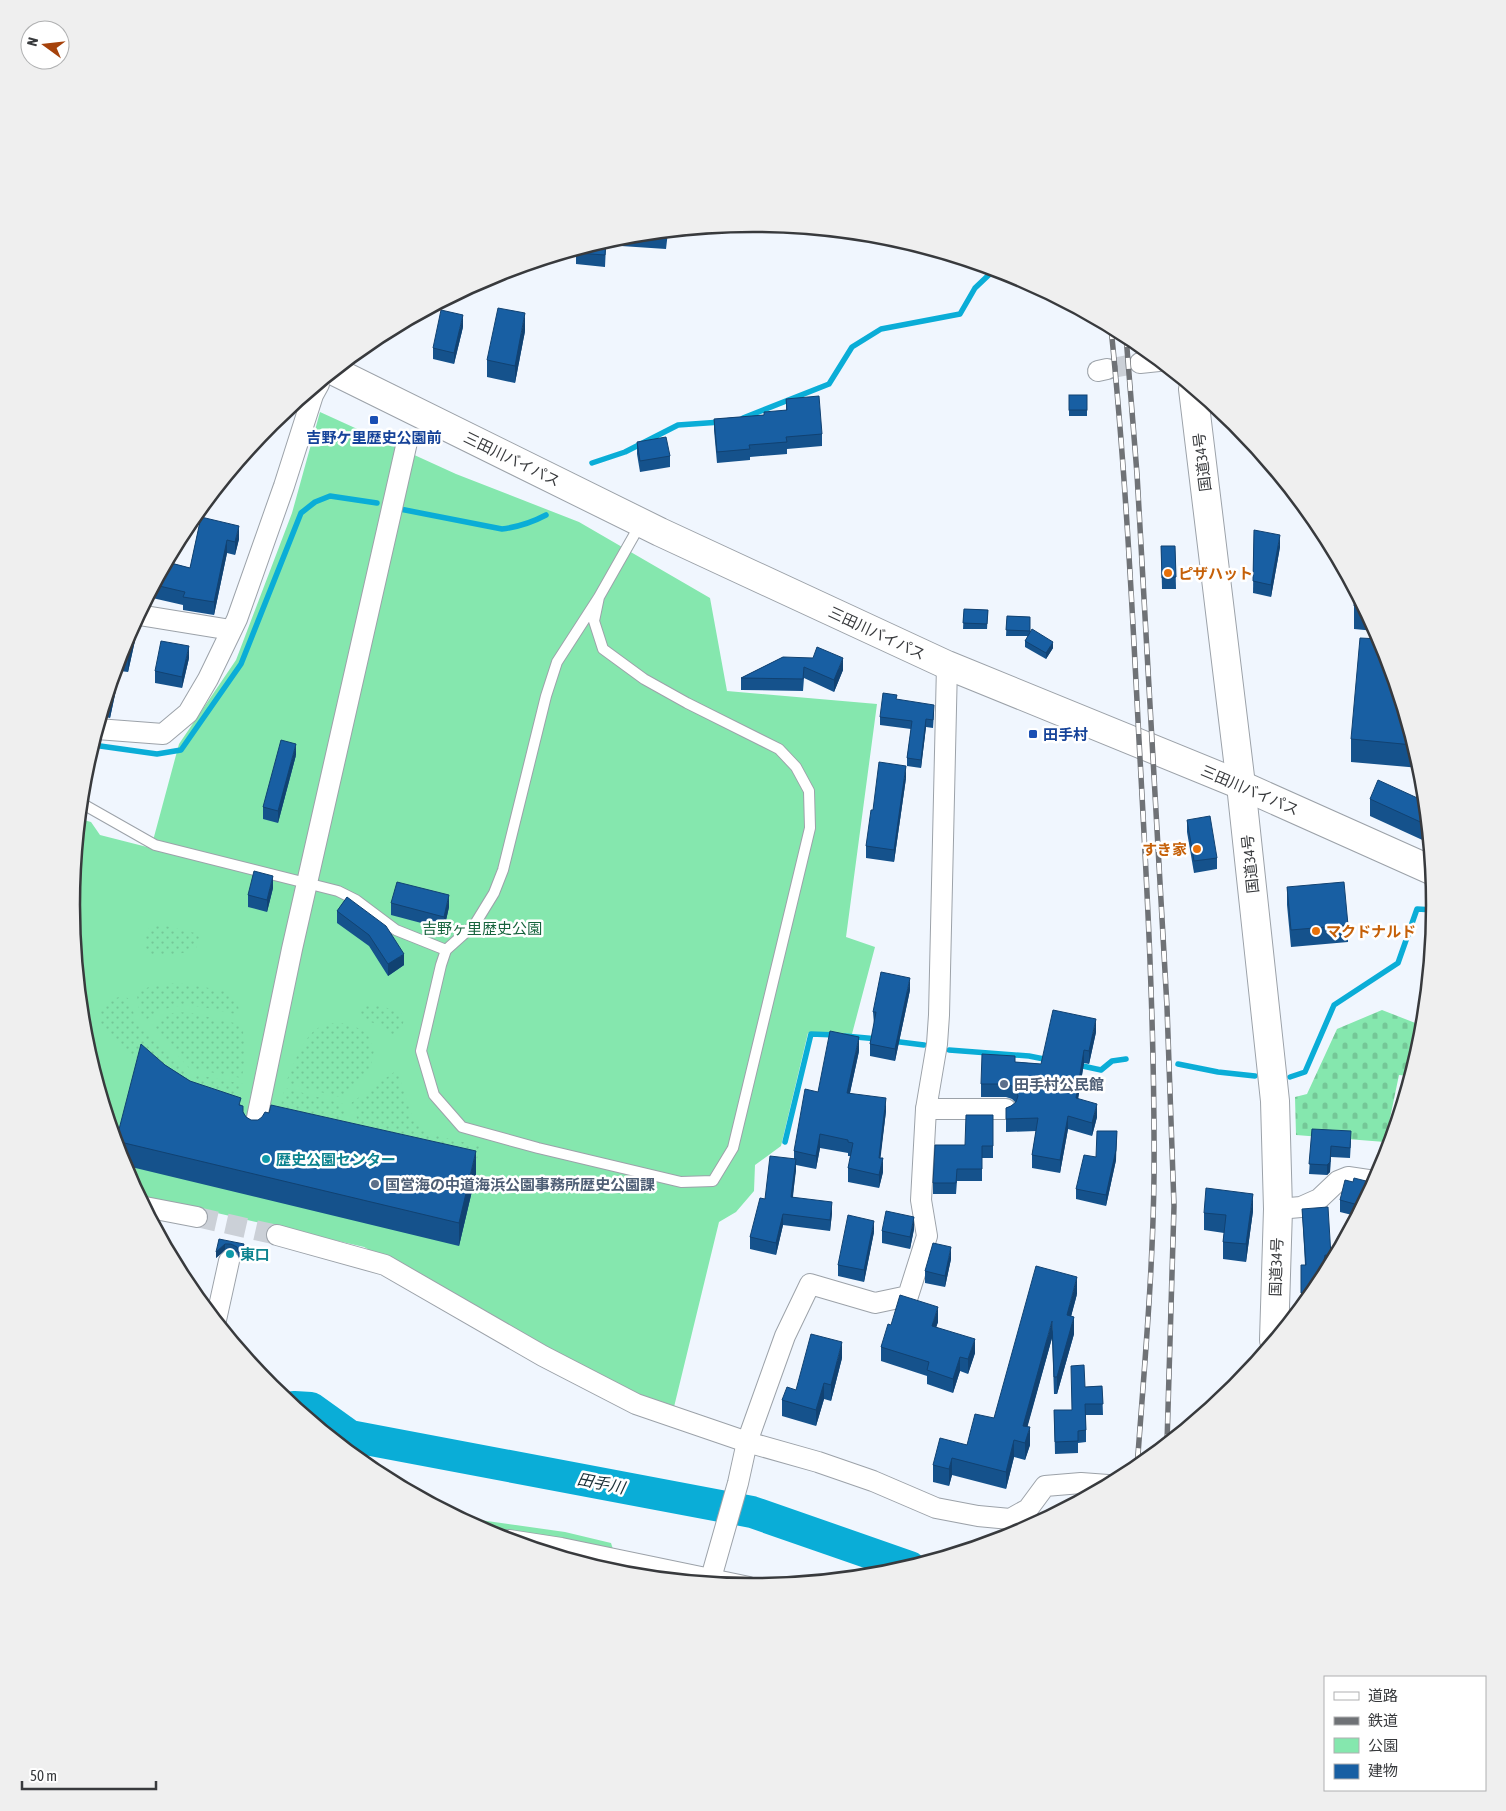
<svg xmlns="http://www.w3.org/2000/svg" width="1506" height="1811" font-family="'Asap Condensed','Noto Sans JP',sans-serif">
<defs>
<pattern id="cemetery-stones" width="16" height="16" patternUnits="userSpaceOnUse" patternTransform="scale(1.25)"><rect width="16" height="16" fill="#85e7ae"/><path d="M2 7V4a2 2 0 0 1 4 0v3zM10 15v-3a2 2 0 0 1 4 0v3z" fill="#74c797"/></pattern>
<pattern id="garden-dots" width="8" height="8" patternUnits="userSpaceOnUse" patternTransform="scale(1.25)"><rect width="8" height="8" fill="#85e7ae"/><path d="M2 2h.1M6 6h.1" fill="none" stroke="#74c797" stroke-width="1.8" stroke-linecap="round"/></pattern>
</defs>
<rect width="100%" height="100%" fill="#f0f6fe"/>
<polygon fill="url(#cemetery-stones)" points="1382,1010 1423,1026 1420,1045 1410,1076 1399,1075 1385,1142 1296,1135 1295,1097 1307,1094 1337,1029"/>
<g fill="#85e7ae">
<polygon points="320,412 456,474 579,522 710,598 727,691 877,704 846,937 875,947 852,1034 808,1033 781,1146 755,1165 754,1191 736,1212 719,1222 674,1407 620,1387 364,1247 139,1195 123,1166 84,1038 71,905 80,819 91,822 100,835 151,848 179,744 236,660 292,513"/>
<polygon points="459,1517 565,1532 611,1543 621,1574 492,1535"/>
</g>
<g fill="url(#garden-dots)">
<path d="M158,924L195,933L199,937C199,940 198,945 196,948C190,955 158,955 149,954C142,945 145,935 150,926Z"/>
<path d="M177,983L222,990L235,996L241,1015C206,1009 177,995 146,1020C138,1013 138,1004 137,994L138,992L151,986Z"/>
<path d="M119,997L128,998L136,1019L144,1030L184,1071L187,1078L195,1092L165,1087L102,1029C95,1011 102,1002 119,997Z"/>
<polygon points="367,1003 399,1011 402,1014 404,1020 400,1034 393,1038 383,1027 361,1018 360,1015 362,1005"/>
<path d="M178,1012L191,1013L243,1025C243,1044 248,1060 241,1078L189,1068L161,1037L155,1026C159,1016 168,1014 178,1012Z"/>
<path d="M338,1022L361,1029L369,1037L374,1051L370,1070L343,1098L286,1083C292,1067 303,1037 318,1028C325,1024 331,1024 338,1022Z"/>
<polygon points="397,1070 411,1113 429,1134 480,1146 474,1172 368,1147 351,1103"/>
<polygon points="193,1074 243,1084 237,1105 204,1089"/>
<polygon points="285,1088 343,1104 351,1144 275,1126"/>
</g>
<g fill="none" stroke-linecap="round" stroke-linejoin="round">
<g stroke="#0aadd7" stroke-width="5.5">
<polyline points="743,418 829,384 852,347 881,329 960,314 975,288 994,270"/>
<polyline points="592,463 625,452 678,425 721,422"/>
<path d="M400,509L502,529C518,527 531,523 546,515"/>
<polyline points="93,745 157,754 181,750 241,664 301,513 315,502 330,496 377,503"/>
<polyline points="845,1036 878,1039"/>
<polyline points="892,1041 924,1045"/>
<polyline points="949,1050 1029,1056 1049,1060"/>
<polyline points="1178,1064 1218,1072 1255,1076"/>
<polyline points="1078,1065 1101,1070 1112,1061 1126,1059"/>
<polyline points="1290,1077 1305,1072 1334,1005 1398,963 1417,909 1434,910"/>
<polyline points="785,1142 811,1034 836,1035"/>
</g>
<polyline stroke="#0aadd7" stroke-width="32" points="294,1407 311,1408 350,1436 752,1512 910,1567"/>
<g stroke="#cbd0d7" stroke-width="20" stroke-dasharray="20 10" stroke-linecap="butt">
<polyline points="1107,369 1140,363"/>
<polyline points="197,1217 277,1235"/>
</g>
<defs>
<g id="lane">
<polyline points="599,597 594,621 603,649 644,679 687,703 779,749 796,767 809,791 810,828 733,1148 713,1181 681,1182 538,1148 462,1127 434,1095 421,1051 441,965 446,950 475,924 494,893 503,870 546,696 557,662 599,597 641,523"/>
<polyline points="81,803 155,845 338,891 356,900 396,930 446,950"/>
</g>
<g id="street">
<polyline points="1140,363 1159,361"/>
<polyline points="1098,371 1107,369"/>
<polyline points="139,615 231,630"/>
<polyline points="97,729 163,734 188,713 208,679 237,619 284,486 313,395 319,384"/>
<polyline points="926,1109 1006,1109"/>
<polyline points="254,1132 292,949 407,442"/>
<polyline points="145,1207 197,1217"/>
<polyline points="1278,1209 1301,1207 1319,1199 1338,1181 1348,1177 1375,1181"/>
<polyline points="277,1235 385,1265 543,1356 636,1404 747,1442 818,1462 873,1481 936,1508 978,1516 1010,1519 1028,1509 1045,1486 1081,1483 1108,1485"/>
<polyline points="216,1320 229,1261"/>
<polyline points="509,1540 561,1548 749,1587"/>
<polyline points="711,1583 711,1578 738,1483 747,1442 785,1336 810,1284 875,1303 908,1296 927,1236 921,1200 926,1109 937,1044 939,1015 947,665"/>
</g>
<g id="highway">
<polyline points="334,371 660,532 947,665 1241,785 1431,870"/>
<polyline points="1193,389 1241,785 1275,1101 1278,1209 1274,1340"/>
</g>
</defs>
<use href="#lane" stroke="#9ca2a9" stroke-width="12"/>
<use href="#street" stroke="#9ca2a9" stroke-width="22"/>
<use href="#highway" stroke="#9ca2a9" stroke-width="30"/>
<use href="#lane" stroke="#fff" stroke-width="10"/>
<use href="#street" stroke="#fff" stroke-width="20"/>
<use href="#highway" stroke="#fff" stroke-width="28"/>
<defs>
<g id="rail">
<path d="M1111,328C1125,465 1132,602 1139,740C1147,885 1155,1030 1154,1176C1153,1273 1144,1371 1137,1468"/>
<polyline points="1126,336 1137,474 1167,1007 1174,1206 1167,1443"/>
</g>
</defs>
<use href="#rail" stroke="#6f7276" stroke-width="5.5"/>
<use href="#rail" stroke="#fff" stroke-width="4" stroke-dasharray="11" stroke-linecap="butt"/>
</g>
<g fill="#15528c">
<polygon points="668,232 666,249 606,245 605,267 576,264 576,250 620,237"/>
<polygon points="463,327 454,364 433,359 433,348"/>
<polygon points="525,331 515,383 487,377 487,360"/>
<rect x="1069" y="395" width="18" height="21"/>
<polygon points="786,399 822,434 822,446 787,449 787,454 750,457 750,460 717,463 714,430 714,419 764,415 786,410"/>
<polygon points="637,442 670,456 670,467 640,472 637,454"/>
<polygon points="201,517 239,539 235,555 227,553 214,615 183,610 183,605 148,597 167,562 190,568"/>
<polygon points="1254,530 1280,547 1271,597 1253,593"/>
<polygon points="1161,546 1175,546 1176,589 1162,589"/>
<polygon points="1355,592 1375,631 1354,629 1354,606"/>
<polygon points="964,609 988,610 987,629 963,629"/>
<polygon points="1007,616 1030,617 1030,633 1053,648 1046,659 1025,647 1025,641 1028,636 1006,636"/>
<polygon points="138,617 138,627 128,672 120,671 110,718 101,716 123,644"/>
<polygon points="1383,645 1420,768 1351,762 1351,739"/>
<polygon points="783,657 843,670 834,692 804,678 803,691 741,690 741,678"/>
<polygon points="189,658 182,688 155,683 155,671"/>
<polygon points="897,700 934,713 933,728 926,727 921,768 907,766 907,758 911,729 880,725 880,717"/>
<polygon points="296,755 278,823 263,819 263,807"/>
<polygon points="906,778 894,862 866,858 866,846 873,810"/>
<polygon points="1370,799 1424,801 1429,843 1370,816"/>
<polygon points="1187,820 1217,858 1217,869 1194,873 1187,832"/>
<polygon points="1287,887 1348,925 1348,942 1291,947 1287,905"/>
<polygon points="273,888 267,912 248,907 248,895"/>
<polygon points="347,897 404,965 388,976 369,946 337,923 337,911"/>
<polygon points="391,903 449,907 444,929 391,915"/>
<polygon points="910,990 895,1061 870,1056 870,1044 874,1024 873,1012"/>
<polygon points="1096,1032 1089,1064 1084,1063 1078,1099 1097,1117 1092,1136 1068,1129 1060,1173 1032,1168 1032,1155 1036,1131 1006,1132 1006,1108 1011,1106 1016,1103 1012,1099 1006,1097 981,1097 981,1084 1015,1062 1041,1064"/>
<polygon points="859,1051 850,1093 886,1111 880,1158 883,1172 879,1188 848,1182 848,1168 851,1156 848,1156 848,1153 820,1148 816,1169 796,1165 793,1197 832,1213 830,1231 783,1225 776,1255 750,1249 750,1237 765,1199 794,1159 794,1151 818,1092"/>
<polygon points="165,1065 190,1081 241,1105 243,1112 246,1117 251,1120 476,1174 459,1246 123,1165 116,1144 116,1141"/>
<polygon points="993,1115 993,1158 982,1158 982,1181 957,1181 956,1194 933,1194 933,1183"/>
<polygon points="1312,1129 1351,1141 1350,1158 1331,1157 1330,1172 1327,1175 1309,1174"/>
<polygon points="1096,1157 1116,1160 1106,1206 1076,1199 1076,1189"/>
<polygon points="1353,1182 1374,1183 1356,1216 1340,1212 1340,1200"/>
<polygon points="1302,1209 1331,1256 1331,1263 1329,1267 1325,1266 1320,1284 1302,1306 1302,1305 1301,1305 1301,1265 1305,1265"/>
<polygon points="1253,1211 1246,1262 1223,1259 1223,1242 1224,1233 1204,1230 1204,1213"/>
<polygon points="914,1229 910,1249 882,1243 882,1231"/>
<polygon points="874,1232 864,1282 838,1276 838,1265"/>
<polygon points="219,1239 244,1249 241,1263 237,1253 231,1249 225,1250 216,1258"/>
<polygon points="951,1259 945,1287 925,1283 925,1271"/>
<polygon points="1077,1294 1071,1316 1074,1334 1057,1394 1054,1394 1052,1338 1027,1427 1030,1445 1025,1460 1014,1457 1006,1489 952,1475 949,1486 933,1482 933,1465 967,1445 994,1418"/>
<polygon points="938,1322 936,1327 975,1353 968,1374 960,1371 953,1393 927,1384 927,1376 881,1361 881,1347 891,1325"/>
<polygon points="842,1358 831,1401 824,1399 816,1426 782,1416 782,1400"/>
<polygon points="1102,1386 1103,1415 1086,1415 1086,1442 1078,1443 1078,1453 1055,1454 1054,1410 1072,1410 1085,1387"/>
</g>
<g fill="#114272">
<polygon points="525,313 525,331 515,383 515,366"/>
<polygon points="463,315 463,327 454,364 454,353"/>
<polygon points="239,526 239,539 235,555 235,542"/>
<polygon points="1280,535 1280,547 1271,597 1271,585"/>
<polygon points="227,540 227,553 214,615 214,602"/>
<polygon points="138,617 138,627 128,672 128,657 136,621"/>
<polygon points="1053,642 1053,648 1046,659 1046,653"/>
<polygon points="189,646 189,658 182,688 182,677"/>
<polygon points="120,656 120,671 110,718 110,703"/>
<polygon points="843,658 843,670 834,692 834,680"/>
<polygon points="926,719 926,727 921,768 921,760"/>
<polygon points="296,744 296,755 278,823 278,811"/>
<polygon points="906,766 906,778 894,862 894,850"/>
<polygon points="273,876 273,888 267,912 267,900"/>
<polygon points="449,895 449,907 444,929 444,917"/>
<polygon points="404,954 404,965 388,976 388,964"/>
<polygon points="910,978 910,990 895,1061 895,1049"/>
<polygon points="1096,1019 1096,1032 1089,1064 1089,1051"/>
<polygon points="859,1037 859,1051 847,1106 847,1093"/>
<polygon points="1084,1050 1084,1063 1076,1111 1076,1098"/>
<polygon points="886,1098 886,1111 879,1171 879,1158"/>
<polygon points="1097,1104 1097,1117 1092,1136 1092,1123"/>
<polygon points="1068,1116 1068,1129 1060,1173 1060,1160"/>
<polygon points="1117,1131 1116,1160 1106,1206 1106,1195"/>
<polygon points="820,1134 820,1148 816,1169 816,1156"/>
<polygon points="1331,1146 1330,1172 1327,1175 1327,1165"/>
<polygon points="476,1151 476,1174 459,1246 459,1223"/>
<polygon points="883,1158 883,1172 879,1188 879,1175"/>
<polygon points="796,1159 796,1171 791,1208 791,1197"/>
<polygon points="1253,1194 1253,1211 1246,1262 1246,1244"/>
<polygon points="832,1202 832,1213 830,1231 830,1220"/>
<polygon points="783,1214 783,1225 776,1255 776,1243"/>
<polygon points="914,1217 914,1229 910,1249 910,1237"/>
<polygon points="874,1221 874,1232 864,1282 864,1270"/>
<polygon points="225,1244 225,1250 216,1258 216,1252"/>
<polygon points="244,1244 244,1249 241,1263 241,1257"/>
<polygon points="951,1247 951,1259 945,1287 945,1276"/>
<polygon points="1325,1255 1325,1266 1323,1278 1321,1283 1321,1279"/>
<polygon points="1077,1277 1077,1294 1067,1332 1067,1315"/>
<polygon points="938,1307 938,1322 932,1340 932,1326"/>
<polygon points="1074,1317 1074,1334 1057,1394 1057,1377"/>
<polygon points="1052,1321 1052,1338 1023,1443 1023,1426"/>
<polygon points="975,1339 975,1353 968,1374 968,1359"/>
<polygon points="842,1342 842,1358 831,1401 831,1385"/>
<polygon points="960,1357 960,1371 953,1393 953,1379"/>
<polygon points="824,1383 824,1399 816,1426 816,1410"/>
<polygon points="1030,1427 1030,1445 1025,1460 1025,1443"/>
<polygon points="1014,1440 1014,1457 1006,1489 1006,1472"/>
<polygon points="952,1458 952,1475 949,1486 949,1469"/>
</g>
<g fill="#185fa3" stroke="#114272">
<polygon points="667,232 666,238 635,235"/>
<polygon points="606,241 605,255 576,253 576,250"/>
<polygon points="498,308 525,313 515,366 487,360"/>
<polygon points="441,310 463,315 454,353 433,348"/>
<rect x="1069" y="395" width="18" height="15"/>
<polygon points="819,396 822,434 786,437 787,442 749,445 750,449 717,452 714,419 764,415 764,412 787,410 786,399"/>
<polygon points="666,437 670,456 640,461 637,442"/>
<polygon points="201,517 239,526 235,542 227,540 214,602 183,597 185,592 155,585 167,562 190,568"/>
<polygon points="1254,530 1280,535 1271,585 1253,581"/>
<polygon points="1161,546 1175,546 1176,577 1162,578"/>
<polygon points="1355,592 1363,607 1354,606"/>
<polygon points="964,609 988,610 987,624 963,623"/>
<polygon points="1007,616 1030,617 1030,631 1006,630"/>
<polygon points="136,621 128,657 120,656 110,703 106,702 123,644"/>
<polygon points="1032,629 1053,642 1046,653 1025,641"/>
<polygon points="1360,638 1380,639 1383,645 1413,745 1351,739"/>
<polygon points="161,641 189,646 182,677 155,671"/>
<polygon points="817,647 843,658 834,680 804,667 803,679 741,678 783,657 813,658"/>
<polygon points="883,693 897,695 896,699 934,705 933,720 926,719 921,760 907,758 912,721 880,717"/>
<polygon points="281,740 296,744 278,811 263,807"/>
<polygon points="879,762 906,766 894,850 866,846 871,810 873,810"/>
<polygon points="1378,780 1424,801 1427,825 1370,799"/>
<polygon points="1210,816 1217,858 1194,861 1187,820"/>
<polygon points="254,871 273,876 267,900 248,895"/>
<polygon points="397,882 449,895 444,917 391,903"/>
<polygon points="1344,882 1348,925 1291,930 1287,887"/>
<polygon points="347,897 386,926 404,954 388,964 369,935 337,911"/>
<polygon points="881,972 910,978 895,1049 870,1044 876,1012 873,1012"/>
<polygon points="1053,1010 1096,1019 1089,1051 1084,1050 1076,1098 1097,1104 1092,1123 1068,1116 1060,1160 1032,1155 1038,1118 1006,1119 1006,1108 1011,1106 1016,1102 1018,1096 1016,1090 1012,1086 1006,1084 981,1084 982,1054 1015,1056 1015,1062 1041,1064"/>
<polygon points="830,1031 859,1037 847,1093 886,1098 879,1158 883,1158 879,1175 848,1168 853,1143 848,1142 848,1140 820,1134 816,1156 794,1151 805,1089 818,1092"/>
<polygon points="141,1044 165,1065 190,1081 241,1098 239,1105 243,1106 243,1112 246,1117 251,1120 258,1120 262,1117 265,1112 269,1113 271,1105 476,1151 459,1223 116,1141"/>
<polygon points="966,1115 993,1115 993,1146 982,1146 982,1169 957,1169 956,1183 933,1183 935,1145 965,1145"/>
<polygon points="1312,1129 1351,1131 1350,1148 1331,1146 1330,1162 1327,1165 1309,1164"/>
<polygon points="1097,1131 1117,1131 1116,1150 1106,1195 1076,1189 1084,1155 1096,1157"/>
<polygon points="1390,1138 1391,1138 1387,1153"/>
<polygon points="770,1156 796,1159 791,1197 832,1202 830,1220 783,1214 776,1243 750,1237 760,1198 765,1199"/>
<polygon points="1354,1178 1374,1183 1362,1206 1340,1200 1345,1180 1353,1182"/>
<polygon points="1206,1188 1253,1194 1246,1244 1223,1242 1226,1215 1204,1213"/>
<polygon points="1328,1207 1331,1256 1325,1255 1321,1279 1323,1279 1320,1284 1303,1305 1302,1293 1301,1293 1301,1265 1306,1265 1302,1209"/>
<polygon points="886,1211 914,1217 910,1237 882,1231"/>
<polygon points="848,1215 874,1221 864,1270 838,1265"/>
<polygon points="219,1239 244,1244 241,1257 237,1247 231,1244 225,1244 216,1252"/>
<polygon points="933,1243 951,1247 945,1276 925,1271"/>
<polygon points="1036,1266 1077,1277 1067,1315 1074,1317 1057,1377 1054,1377 1052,1321 1023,1426 1030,1427 1025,1443 1014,1440 1006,1472 952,1458 949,1469 933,1465 940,1438 967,1445 975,1414 994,1418"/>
<polygon points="900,1295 938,1307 932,1326 975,1339 968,1359 960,1357 953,1379 927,1370 929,1362 881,1347 888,1324 891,1325"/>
<polygon points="811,1334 842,1342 831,1385 824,1383 816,1410 782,1400 787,1387 796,1390"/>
<polygon points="1084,1365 1085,1387 1102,1386 1103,1404 1085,1404 1086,1430 1078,1431 1078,1441 1055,1442 1054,1410 1072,1410 1071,1366"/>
</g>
<g fill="#1a4fb4" stroke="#fff" stroke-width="2">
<rect x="369" y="415" width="10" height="10" rx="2.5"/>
<rect x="1028" y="729" width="10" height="10" rx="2.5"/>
</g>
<g fill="#e8710a" stroke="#fff" stroke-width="2">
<circle cx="1168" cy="573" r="5"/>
<circle cx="1197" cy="849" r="5"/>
<circle cx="1316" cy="931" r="5"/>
</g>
<g fill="#5c6f8a" stroke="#fff" stroke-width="2">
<circle cx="1004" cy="1084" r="5"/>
<circle cx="375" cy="1184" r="5"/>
</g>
<g fill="#0f9aa8" stroke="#fff" stroke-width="2">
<circle cx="266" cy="1159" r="5"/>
<circle cx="230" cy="1254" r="5"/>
</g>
<g text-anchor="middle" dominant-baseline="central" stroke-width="5" stroke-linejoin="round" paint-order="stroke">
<g font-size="15" font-weight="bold" fill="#164399" stroke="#fff">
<text x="374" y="437">吉野ケ里歴史公園前</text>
<text x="1043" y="734" text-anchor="start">田手村</text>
</g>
<g font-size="15" fill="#383a3d" stroke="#fff">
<text transform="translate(512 459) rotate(26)">三田川バイパス</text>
<text transform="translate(1202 462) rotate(-97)">国道34号</text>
<text transform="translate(877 633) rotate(25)">三田川バイパス</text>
<text transform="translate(1250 790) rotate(23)">三田川バイパス</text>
<text transform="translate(1250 864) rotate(-96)">国道34号</text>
<text transform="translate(1276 1267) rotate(-88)">国道34号</text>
</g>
<g font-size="15" font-weight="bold" fill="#c56008" stroke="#fff" text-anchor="start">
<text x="1178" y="573">ピザハット</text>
<text x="1187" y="849" text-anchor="end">すき家</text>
<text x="1326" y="931">マクドナルド</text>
</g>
<g font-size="15" fill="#16633d" stroke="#fff">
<text x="482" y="928">吉野ヶ里歴史公園</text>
</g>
<g font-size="15" font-weight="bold" fill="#4e5e75" stroke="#fff" text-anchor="start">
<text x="1014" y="1084">田手村公民館</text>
<text x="385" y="1184">国営海の中道海浜公園事務所歴史公園課</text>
</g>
<g font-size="15" font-weight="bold" fill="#0d838f" stroke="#fff" text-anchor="start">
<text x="276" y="1159">歴史公園センター</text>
<text x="240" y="1254">東口</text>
</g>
<g font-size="16" font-style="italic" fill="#172d35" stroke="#fff">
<text transform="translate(601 1483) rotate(11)">田手川</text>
</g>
</g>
<path d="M0 0H1506V1811H0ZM80 905a673 673 0 1 1 1346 0a673 673 0 1 1-1346 0Z" fill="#efefef" fill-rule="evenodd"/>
<path fill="none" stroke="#383a3d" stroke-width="2.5" d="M80 905a673 673 0 1 1 1346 0a673 673 0 1 1-1346 0Z"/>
<rect x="1324" y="1676" width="162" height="115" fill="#ffffff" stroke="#afb0b1"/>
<rect x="1334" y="1692" width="25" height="8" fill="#ffffff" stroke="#afb0b1"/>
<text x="1368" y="1701" font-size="15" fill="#383a3d">道路</text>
<rect x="1334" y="1717" width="25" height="8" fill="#6f7276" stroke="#afb0b1"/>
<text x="1368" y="1726" font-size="15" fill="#383a3d">鉄道</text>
<rect x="1334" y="1738" width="25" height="15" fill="#85e7ae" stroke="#afb0b1"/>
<text x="1368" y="1751" font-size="15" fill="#383a3d">公園</text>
<rect x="1334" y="1764" width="25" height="15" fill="#185fa3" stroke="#afb0b1"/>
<text x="1368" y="1776" font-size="15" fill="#383a3d">建物</text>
<g transform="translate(45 45) rotate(285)"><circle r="24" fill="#ffffff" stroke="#afb0b1"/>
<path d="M0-4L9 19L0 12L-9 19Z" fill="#a6420b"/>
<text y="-8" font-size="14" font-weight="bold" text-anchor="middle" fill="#383a3d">N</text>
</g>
<path d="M22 1781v8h134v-8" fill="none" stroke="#383a3d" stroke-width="2.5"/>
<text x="30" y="1781" font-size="15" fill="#383a3d" stroke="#ffffff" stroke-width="4" paint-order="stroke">50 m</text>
</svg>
